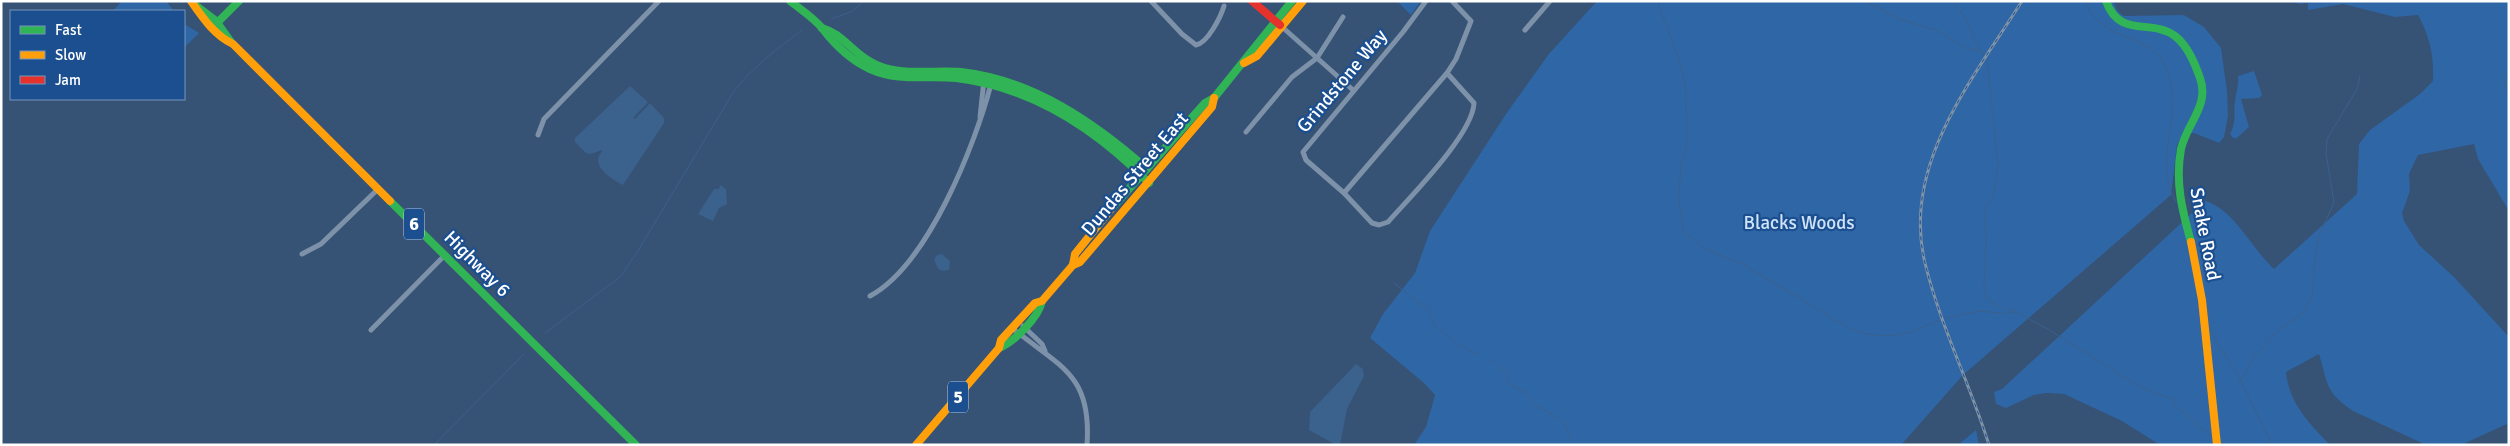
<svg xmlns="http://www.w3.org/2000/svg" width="2510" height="446" font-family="Signika,sans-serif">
<rect width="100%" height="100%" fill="#365274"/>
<g fill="#2f66a5">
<polygon points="122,1 166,1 174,11 113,11"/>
<polygon points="1397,1 1421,1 1411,15"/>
<polygon points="1597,1 2113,1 2118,12 2124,16 2184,15 2204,27 2221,48 2227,91 2228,116 2224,137 2219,143 2194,133 2183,134 2177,145 2171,195 1963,375 1901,445 1414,445 1426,427 1435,395 1424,383 1370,338 1383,314 1415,273 1430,231 1506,114 1548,55"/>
<path d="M2293,1H2509V211L2478,159L2474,144L2418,155L2409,174L2410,191L2402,213L2404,221L2419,245L2454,277L2509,337V423L2461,445H2426L2353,411C2325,392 2328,384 2319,354L2286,372C2289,403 2309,423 2330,445H2160L2122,421L2064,394L2046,393L2034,395L2006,408L1996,404L1994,392L2002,389L2205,201C2233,208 2253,250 2274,269L2357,194L2359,144L2370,130L2420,94L2433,81C2434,56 2430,37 2418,15L2395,17L2343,4L2308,10V3L2299,4Z"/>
<polygon points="184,24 199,33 184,48"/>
<path d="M2254,71L2262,95L2259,98L2241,99L2249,127L2237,138H2233L2230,134C2237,122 2233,113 2235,101C2236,92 2239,86 2238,76Z"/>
<polygon points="1976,430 1979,445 1958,445"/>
</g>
<g fill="#3b618d">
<path d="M630,86L648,102L633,118L635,119L650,103L664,118V123L623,185C615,181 598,171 598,160C598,156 601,154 602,150L591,154L586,153L575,142V138Z"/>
<polygon points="720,185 726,189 727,204 719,208 713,221 698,214 714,189 719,189"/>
<polygon points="942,254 950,261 949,270 943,271 938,269 934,259 937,255"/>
<polygon points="1356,364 1363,369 1364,376 1347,409 1340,445 1336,445 1309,430 1310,412"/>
</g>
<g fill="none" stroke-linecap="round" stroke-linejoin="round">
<g stroke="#3b618d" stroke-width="1">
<polyline points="1657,1 1680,62 1686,90 1687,144 1681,165 1679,198 1683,231 1703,248 1743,264 1847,327"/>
<polyline points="1865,1 1899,19 1936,30 1967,49 1980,50"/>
<polyline points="1954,1 1968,23 1976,43 1987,60 1998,165 1993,198 1984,211 1986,234 1984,289 1987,298 2001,308"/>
<path d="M2084,1C2088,7 2092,16 2097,20C2118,41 2156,38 2167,70C2184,116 2152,160 2176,202"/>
<polyline points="831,19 853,11 864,1"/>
<polyline points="2509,75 2505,82 2509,95"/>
<polyline points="1394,283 1427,309 1436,327 1454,341"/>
<polyline points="2005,309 2015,311 2051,331 2140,387 2173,399 2176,406 2212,437"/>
<polyline points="2207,311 2210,328 2220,348 2236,371 2272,445"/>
<polyline points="2006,313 2015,312"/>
<polyline points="1946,318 1978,311 2001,313"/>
<path d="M1852,329C1869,337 1896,338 1914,331C1923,327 1931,323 1940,320"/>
<path d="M545,333L620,277L636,254L734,91C753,67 777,49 802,30"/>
<polyline points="1458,344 1477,354"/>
<polyline points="1491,360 1496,364"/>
<polyline points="1499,367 1507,374 1508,383 1526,393 1531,400"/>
<polyline points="2240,382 2254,357 2277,332 2303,312 2312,296 2316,248 2320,233 2334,203 2326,153 2327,139 2357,89 2360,76"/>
<polyline points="1533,404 1560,419"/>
<polyline points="1563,421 1569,436 1578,445"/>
<polyline points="2221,443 2224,445"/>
<polyline points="434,445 524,354"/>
</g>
<g stroke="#7d92a8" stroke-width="5">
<path d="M1151,1L1182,34L1196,45C1208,43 1221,16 1224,6"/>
<path d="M1426,1L1403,32L1303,152L1306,160L1344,193L1372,223L1379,225L1388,222C1410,197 1473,134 1474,103L1447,73"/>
<polyline points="1281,26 1353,90"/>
<polyline points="1525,30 1550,1"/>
<polyline points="980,117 984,80"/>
<polyline points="1246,132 1292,77 1317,58 1343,17"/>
<polyline points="538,135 544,119 659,1"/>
<polyline points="1344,193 1447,73 1456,59 1471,21 1452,1"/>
<polyline points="302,254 321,244 378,189"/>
<path d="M870,296C928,265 975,145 991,84"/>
<polyline points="1023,326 1042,344 1045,351"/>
<path d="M1012,328C1060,367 1092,374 1087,445"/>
<polyline points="371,330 445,255"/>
</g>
<g stroke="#30b455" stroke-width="8">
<path d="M790,1C800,9 814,18 822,28C835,45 850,60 870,69C899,82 926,75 956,78C1032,87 1097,130 1149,183"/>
<path d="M2106,1C2120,39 2150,18 2175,36C2188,46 2195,64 2200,78C2210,105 2187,123 2181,149C2175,182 2182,210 2191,242"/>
<polyline points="195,5 216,21 231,42"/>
<polyline points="215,25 239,1"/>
<path d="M822,28C845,34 856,60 885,68C910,75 936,70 961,72C1033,80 1095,123 1147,169"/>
<polyline points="390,201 636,445"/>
<polyline points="1112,208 1205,103 1214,98 1292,1"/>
<path d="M999,348C1014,342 1039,317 1042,301"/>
</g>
<g stroke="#ff9f0a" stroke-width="8">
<path d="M191,1C203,18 214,35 233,44L390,201"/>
<polyline points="1244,63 1257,56 1303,1"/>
<polyline points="2191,242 2202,300 2217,445"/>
<polyline points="1073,265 1080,262 1212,107 1214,98"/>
<polyline points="916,445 999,348 1001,340 1035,303 1042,301 1073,265 1075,254 1112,208"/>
</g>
<polyline stroke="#e5322d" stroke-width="8" points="1252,1 1280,25"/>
<defs>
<path id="rail" d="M1989,445C1970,384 1940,325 1925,263C1901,165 1973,79 2022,1"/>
</defs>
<use href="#rail" stroke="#7e92a7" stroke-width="3"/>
<use href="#rail" stroke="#1b4f8f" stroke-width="1" stroke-dasharray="4" stroke-linecap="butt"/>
</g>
<g text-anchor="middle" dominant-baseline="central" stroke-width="4.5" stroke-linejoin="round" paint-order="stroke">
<g fill="#1b4f8f" stroke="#bbcadd" stroke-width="1">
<rect x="404" y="208.5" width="20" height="31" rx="4"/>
<rect x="948" y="381.5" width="20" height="31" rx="4"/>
</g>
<g font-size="18" font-weight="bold" fill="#fff">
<text x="414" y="224">6</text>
<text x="958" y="397">5</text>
</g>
<g font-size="19" fill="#fff" stroke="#1b4f8f">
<text transform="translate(1342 81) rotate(-50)">Grindstone Way</text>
<text transform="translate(1135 174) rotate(-50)">Dundas Street East</text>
<text transform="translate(2205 234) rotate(79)">Snake Road</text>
<text transform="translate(477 264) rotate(45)">Highway 6</text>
</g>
<g font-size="19" fill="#cfe3fa" stroke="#1b4f8f">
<text x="1799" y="223">Blacks Woods</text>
</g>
</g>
<rect width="2510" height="446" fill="none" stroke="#ffffff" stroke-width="5"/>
<rect x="10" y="10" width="175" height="90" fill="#1b4f8f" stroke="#7695bc"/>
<rect x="20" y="26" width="25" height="8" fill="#30b455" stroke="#7695bc"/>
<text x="55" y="35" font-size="15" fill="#ffffff">Fast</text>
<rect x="20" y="51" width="25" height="8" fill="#ff9f0a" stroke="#7695bc"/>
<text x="55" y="60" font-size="15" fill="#ffffff">Slow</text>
<rect x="20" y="76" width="25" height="8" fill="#e5322d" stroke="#7695bc"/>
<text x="55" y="85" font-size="15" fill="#ffffff">Jam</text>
</svg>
